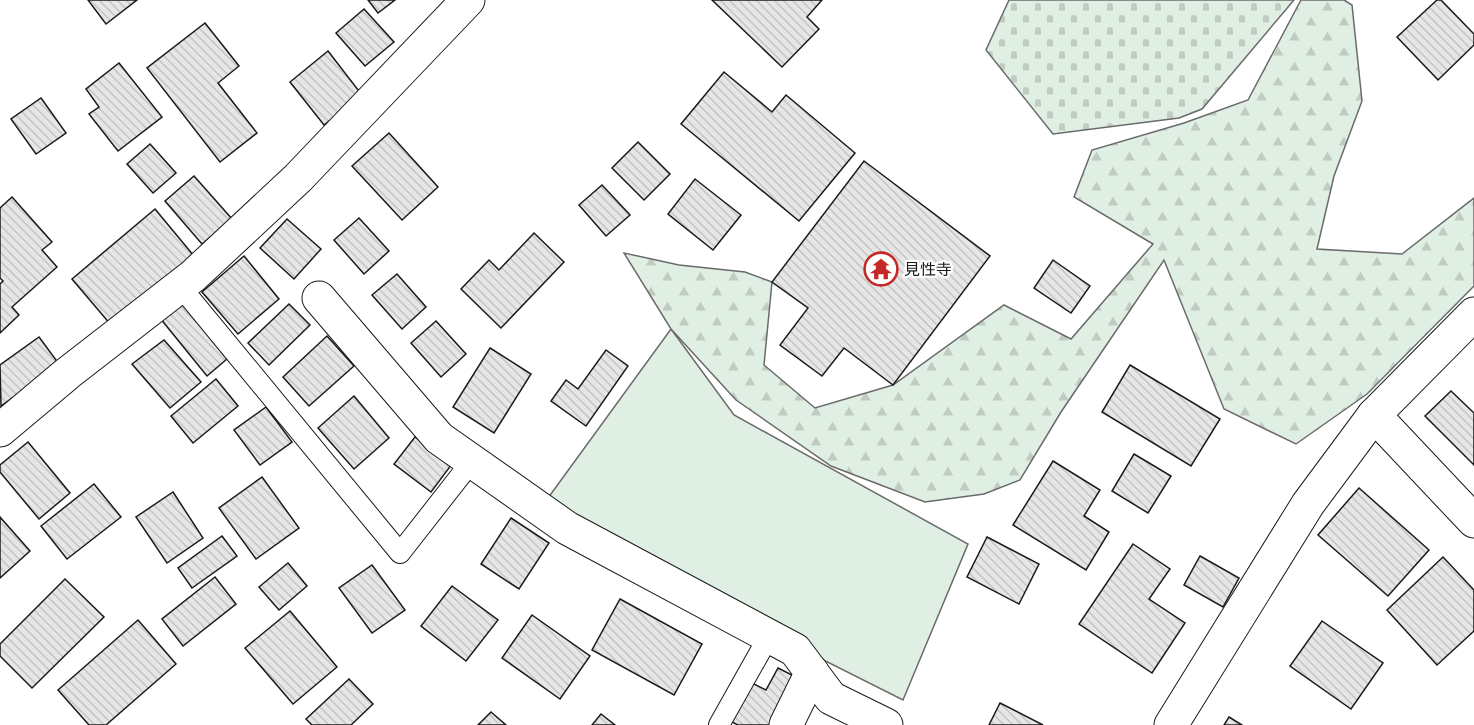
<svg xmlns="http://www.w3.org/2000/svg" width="1474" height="725" font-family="'Noto Sans','Noto Sans JP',sans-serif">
<defs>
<pattern id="forest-firs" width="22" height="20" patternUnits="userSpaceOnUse" patternTransform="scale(1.5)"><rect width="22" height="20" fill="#e0efe3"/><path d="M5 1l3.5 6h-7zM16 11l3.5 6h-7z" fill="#c0ccc2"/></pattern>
<pattern id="cemetery-stones" width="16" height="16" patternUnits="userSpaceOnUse" patternTransform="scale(1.5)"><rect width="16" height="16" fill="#e0efe3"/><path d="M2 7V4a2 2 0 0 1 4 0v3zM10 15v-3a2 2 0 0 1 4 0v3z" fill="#c0ccc2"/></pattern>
<pattern id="building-back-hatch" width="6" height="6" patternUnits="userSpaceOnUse" patternTransform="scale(1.5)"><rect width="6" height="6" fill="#e6e6e6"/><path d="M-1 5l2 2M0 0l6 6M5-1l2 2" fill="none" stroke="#c5c5c5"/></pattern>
</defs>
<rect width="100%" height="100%" fill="#fff"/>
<polygon fill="#e0efe3" stroke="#6a6a6a" stroke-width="1.5" points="671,329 734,415 968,544 903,700 676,586 540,509"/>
<polygon fill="url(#forest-firs)" stroke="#6a6a6a" stroke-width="1.5" points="1301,0 1344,0 1352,5 1362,101 1334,176 1317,249 1402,254 1474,198 1474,286 1367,394 1296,444 1224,409 1164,260 1061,412 1020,480 984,494 925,502 831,466 736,400 671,329 624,253 679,265 745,272 772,282 764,365 815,408 893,385 1004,305 1071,339 1153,244 1074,197 1092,150 1184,123 1248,100"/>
<polygon fill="url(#cemetery-stones)" stroke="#6a6a6a" stroke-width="1.5" points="1009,0 1294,0 1202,109 1179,118 1053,134 986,50"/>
<g fill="url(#building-back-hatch)" stroke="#1a1a1a" stroke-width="1.5">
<polygon points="88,0 137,0 106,24"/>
<polygon points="368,0 395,0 378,13"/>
<polygon points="712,0 822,0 807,17 819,29 782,67"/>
<polygon points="1437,0 1441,0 1474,34 1474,45 1438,80 1397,37"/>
<polygon points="364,9 394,42 365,66 336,33"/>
<polygon points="205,23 239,66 218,83 257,133 220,162 147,68"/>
<polygon points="328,51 362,95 324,125 290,82"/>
<polygon points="119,63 162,117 118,151 89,114 99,107 86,89"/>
<polygon points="724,72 772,112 786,95 855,153 799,221 681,124"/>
<polygon points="41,98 66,133 36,154 11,119"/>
<polygon points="389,133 438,187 402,220 352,166"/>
<polygon points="638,142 670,174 644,200 612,168"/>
<polygon points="150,144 176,173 153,193 127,164"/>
<polygon points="864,161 990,256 893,385 844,348 822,376 780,345 808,308 772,282"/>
<polygon points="194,176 232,219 202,244 165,201"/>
<polygon points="695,179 741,215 713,250 668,214"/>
<polygon points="602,185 630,215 606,236 579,205"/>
<polygon points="12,197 52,242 42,250 57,267 12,307 19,315 0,333 0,284 3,281 0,278 0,208"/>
<polygon points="155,209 194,256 111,325 72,279"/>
<polygon points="359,218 389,251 364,274 334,240"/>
<polygon points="287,219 321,249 294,279 260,248"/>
<polygon points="534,233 564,262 501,328 461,289 489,260 499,270"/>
<polygon points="244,256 279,299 238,334 202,292"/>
<polygon points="1053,260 1090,286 1071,313 1034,288"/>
<polygon points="397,274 426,307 402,329 372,295"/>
<polygon points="181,301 227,359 207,376 160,318"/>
<polygon points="289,304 310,325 269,365 248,343"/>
<polygon points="436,321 466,354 441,377 411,343"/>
<polygon points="327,336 354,366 309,406 283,377"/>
<polygon points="39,337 59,364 1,406 0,365"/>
<polygon points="164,340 201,382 170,408 132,364"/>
<polygon points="490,348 531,374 494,433 453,407"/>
<polygon points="606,350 628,366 586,426 551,401 566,380 578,389"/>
<polygon points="1130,365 1220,419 1191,466 1102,412"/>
<polygon points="216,379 238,406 193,443 171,416"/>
<polygon points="1451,391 1474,413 1474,465 1425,416"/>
<polygon points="354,396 389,438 354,469 318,428"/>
<polygon points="266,407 292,442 260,465 234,430"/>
<polygon points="415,437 452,464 431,492 394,464"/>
<polygon points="28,442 70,493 39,519 0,472 0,465"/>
<polygon points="1134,454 1171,476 1148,513 1112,491"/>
<polygon points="1053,461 1100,490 1084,516 1109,532 1086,570 1013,525"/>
<polygon points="262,477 299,528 256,559 219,508"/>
<polygon points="94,484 121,517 67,559 41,526"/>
<polygon points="1359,488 1429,550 1388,596 1318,535"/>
<polygon points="173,492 203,538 167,563 136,517"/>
<polygon points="0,517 30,551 0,578"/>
<polygon points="511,518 549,543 519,589 481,564"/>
<polygon points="222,536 237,556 192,588 178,568"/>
<polygon points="987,537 1039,564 1019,604 967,577"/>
<polygon points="1133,544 1170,569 1149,599 1185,623 1152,673 1079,624"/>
<polygon points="1200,556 1239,578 1223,607 1184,585"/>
<polygon points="1443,557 1474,590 1474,631 1437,665 1387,610"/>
<polygon points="288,563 307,586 279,610 259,587"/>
<polygon points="372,565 405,610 372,633 339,588"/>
<polygon points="215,577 236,604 183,646 162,619"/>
<polygon points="65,579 104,617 32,688 0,656 0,644"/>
<polygon points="452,586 498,620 466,661 421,626"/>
<polygon points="620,599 702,644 674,695 592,650"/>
<polygon points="290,611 337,667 293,704 245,648"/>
<polygon points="532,615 590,656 560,699 502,658"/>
<polygon points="138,620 176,664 106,725 89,725 58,690"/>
<polygon points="1322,621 1383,663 1351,709 1290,666"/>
<polygon points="778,668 798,678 774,725 738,725 732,722 752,683 766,690"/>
<polygon points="349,679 373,704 351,725 312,725 306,719"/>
<polygon points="1000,703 1043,725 989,725"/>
<polygon points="491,712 506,725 478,725"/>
<polygon points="601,714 615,725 592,725"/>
<polygon points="1229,717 1242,725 1224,725"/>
</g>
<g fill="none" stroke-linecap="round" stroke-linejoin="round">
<defs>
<g id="service">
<polyline points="180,286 400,553 472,461"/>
<polyline points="719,725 769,636"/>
</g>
<g id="minor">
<polyline points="319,298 439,438 567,528 795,650 831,698 886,725"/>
<polyline points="1374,415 1474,521"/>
<polyline points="0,430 68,373 193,276 298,178 468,0"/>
<polyline points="786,725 812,672"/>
<polyline points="1171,725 1308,504 1374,415 1474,314"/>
</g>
</defs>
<use href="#service" stroke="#1a1a1a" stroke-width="22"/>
<use href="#minor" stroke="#1a1a1a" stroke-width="35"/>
<use href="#service" stroke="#fff" stroke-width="20"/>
<use href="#minor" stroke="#fff" stroke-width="33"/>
</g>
<defs>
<symbol id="temple-ring" viewBox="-11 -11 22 22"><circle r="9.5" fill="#fff" stroke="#c62828" stroke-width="1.5"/><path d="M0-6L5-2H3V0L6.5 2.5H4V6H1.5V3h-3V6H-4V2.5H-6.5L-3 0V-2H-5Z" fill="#c62828"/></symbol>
</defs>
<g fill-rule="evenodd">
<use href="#temple-ring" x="862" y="250" width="38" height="38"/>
</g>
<g text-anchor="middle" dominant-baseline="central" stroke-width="4.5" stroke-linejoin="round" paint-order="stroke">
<g font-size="16" fill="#1a1a1a" stroke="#fff" text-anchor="start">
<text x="904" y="269">見性寺</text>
</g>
</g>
</svg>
